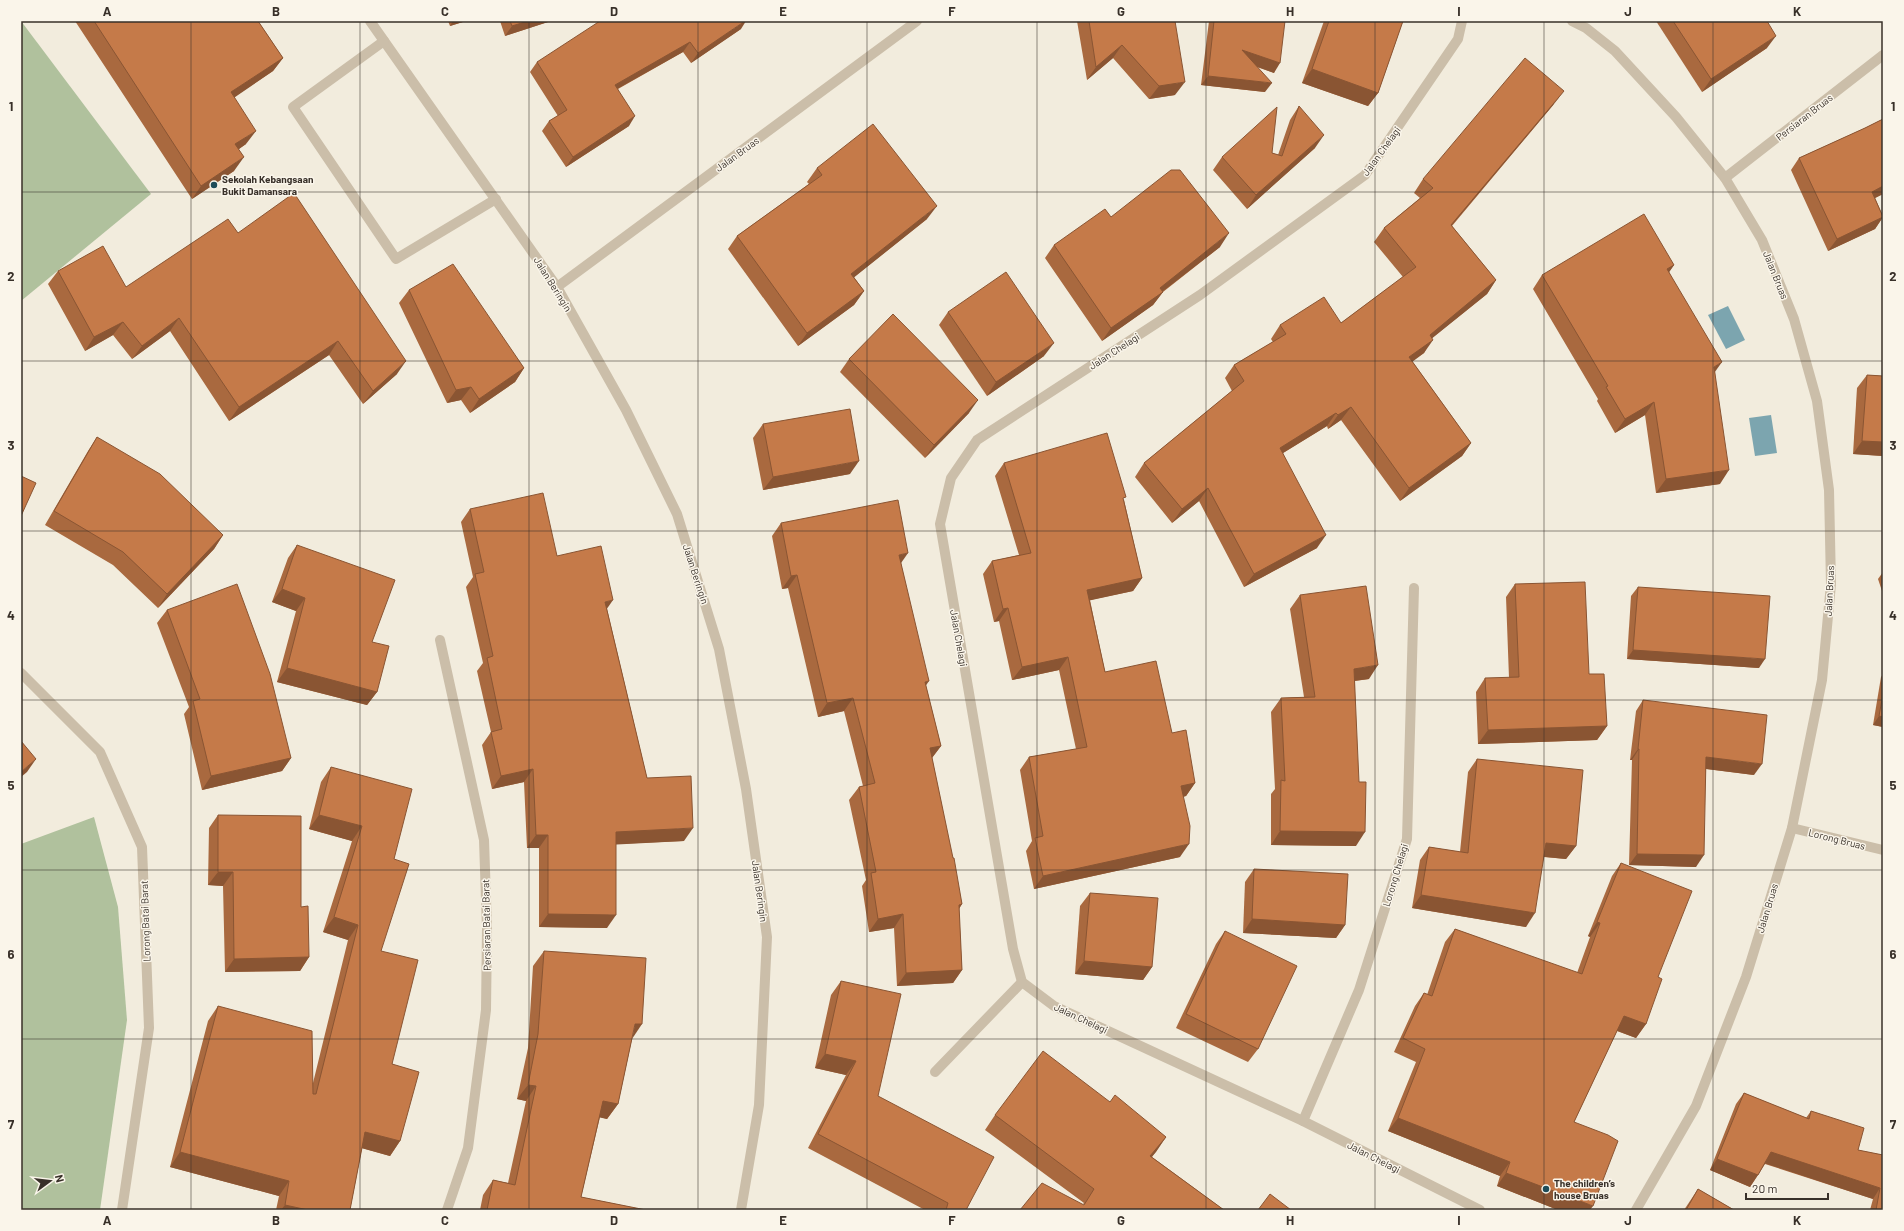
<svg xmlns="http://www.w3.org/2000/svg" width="1904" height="1231" font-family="Barlow,sans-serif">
<rect width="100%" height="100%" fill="#f2ecdd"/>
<g fill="#b0c19d">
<polygon points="21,21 151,194 21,301"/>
<polygon points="94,817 118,907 127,1020 100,1210 21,1210 21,844"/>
</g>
<g fill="#7ca5af">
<polygon points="1728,306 1745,340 1726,349 1708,315"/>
<polygon points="1771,415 1777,453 1755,456 1749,418"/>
</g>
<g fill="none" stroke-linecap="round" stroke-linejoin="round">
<g stroke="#cbbea9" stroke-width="10">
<polyline points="370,21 557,287 626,410 677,514 719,649 746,789 767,937 759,1105 741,1210"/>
<polyline points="1462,21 1458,39 1365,175 1200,295 977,440 951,478 940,524 1013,949 1022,982 1054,1006 1303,1121 1480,1210"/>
<polyline points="1572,21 1586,28 1615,51 1676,117 1725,178 1762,240 1794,319 1817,401 1829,490 1831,584 1822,680 1792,828 1746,977 1696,1106 1636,1210"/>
<polyline points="384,41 293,107 396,259 496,199"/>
<polyline points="1725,178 1883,55"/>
<polyline points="557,287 917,21"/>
<polyline points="440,640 484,840 487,929 486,1010 468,1148 447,1210"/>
<polyline points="21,673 100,752 142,847 149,1028 122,1210"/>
<polyline points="1792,828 1883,850"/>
<polyline points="935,1072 1022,982"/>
<polyline points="1303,1121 1359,990 1407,839 1414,588"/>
</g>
</g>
<g fill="#a9693f">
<polygon points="75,21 258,21 283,58 273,71 234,97 246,144 239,149 234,171 192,199"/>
<polygon points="448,21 466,21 450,26"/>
<polygon points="500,21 551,21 505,36"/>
<polygon points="1077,21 1175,21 1175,95 1149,99 1113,58 1087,80"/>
<polygon points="1209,21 1285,21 1274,73 1257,67 1265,92 1201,85"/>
<polygon points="1324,21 1403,21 1378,93 1368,106 1302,83"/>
<polygon points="1656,21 1767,21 1767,48 1702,92"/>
<polygon points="741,29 691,63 683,52 618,89 629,126 566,167 542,131 549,121 558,116 530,72 537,62"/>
<polygon points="1554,104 1452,226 1496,280 1487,294 1432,338 1424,353 1412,361 1471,443 1462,456 1400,501 1341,420 1328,429 1327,426 1283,453 1317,548 1244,587 1199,501 1172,523 1135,477 1144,463 1232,391 1225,378 1234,365 1273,342 1271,339 1280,325 1341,323 1403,277 1374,242 1384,228 1420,198 1414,193 1423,179"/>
<polygon points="1299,106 1315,148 1247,209 1213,170 1222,157 1272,153 1278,155 1290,120"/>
<polygon points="1883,119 1883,194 1875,198 1883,216 1883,217 1875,229 1828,251 1791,170 1799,158 1865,128"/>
<polygon points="817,168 927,219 854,277 864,291 854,305 798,346 728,249 737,236 809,184 807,182"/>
<polygon points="1111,217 1220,247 1163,292 1153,305 1102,341 1045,258 1054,245"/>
<polygon points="238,233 397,374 363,404 329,355 229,421 170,331 132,359 113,335 85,351 48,284 58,271 126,287"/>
<polygon points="1674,265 1669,272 1715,372 1720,484 1656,493 1645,415 1615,433 1597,401 1598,399 1533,289 1542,275"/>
<polygon points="409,290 524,368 515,382 470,413 461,400 447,403 399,303"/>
<polygon points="948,312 1044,356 987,396 939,325"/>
<polygon points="849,359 969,413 925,458 840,372"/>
<polygon points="1867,375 1883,376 1883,456 1853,454 1857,388"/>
<polygon points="763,424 850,474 763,490 753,438"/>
<polygon points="97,437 223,535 214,549 158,608 113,565 45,525 88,451"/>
<polygon points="1004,463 1124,500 1142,578 1133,591 1090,600 1105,672 1172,733 1195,783 1186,796 1183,797 1180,857 1034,889 1026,851 1032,841 1020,770 1029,757 1076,749 1059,670 1012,680 999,621 994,622 983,574 992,561 1019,555 995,476"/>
<polygon points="470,509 557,556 607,609 647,778 684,841 616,844 607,928 539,927 539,848 527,848 524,782 492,789 482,745 491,732 477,671 483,663 466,587 473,577 461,522"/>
<polygon points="781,523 901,563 926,686 941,746 932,758 962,904 959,909 962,970 953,983 897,986 894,928 869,932 862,886 866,880 849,800 859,787 863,786 844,711 818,717 788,588 782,589 772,536"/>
<polygon points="297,545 372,642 377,692 367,705 277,682 296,611 272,602 288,558"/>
<polygon points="1883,572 1883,594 1878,579"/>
<polygon points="1515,584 1589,674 1607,726 1597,740 1478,744 1476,692 1485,678 1509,678 1506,597"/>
<polygon points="1638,587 1759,668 1627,659 1631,596"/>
<polygon points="1300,595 1369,679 1355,681 1356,846 1271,845 1271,794 1275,789 1271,712 1281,698 1304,697 1290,609"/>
<polygon points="167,610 291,758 282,771 202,790 184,714 189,707 157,623"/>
<polygon points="1883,674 1883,727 1873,725 1881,677"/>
<polygon points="1643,700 1754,775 1706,769 1696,867 1629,865 1632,760 1630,760 1636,711"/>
<polygon points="1477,759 1576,846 1566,859 1544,857 1526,927 1412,908 1420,860 1429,847 1460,852 1468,772"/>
<polygon points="331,767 394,859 381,951 400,1141 390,1156 362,1148 350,1210 276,1210 279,1196 170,1167 208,1021 218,1006 313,1083 348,940 323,932 352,841 309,829 321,782"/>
<polygon points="218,815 301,907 309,957 300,971 225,972 223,886 208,885 209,828"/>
<polygon points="1621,863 1658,977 1646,1024 1636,1038 1617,1031 1574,1122 1590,1210 1558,1210 1497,1186 1500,1176 1388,1131 1416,1062 1394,1052 1415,1006 1424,993 1427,995 1445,942 1455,929 1577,973 1590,937 1588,936 1612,876"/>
<polygon points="1254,869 1345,925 1336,938 1243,933 1245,882"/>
<polygon points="1090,893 1152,967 1143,980 1075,974 1080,906"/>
<polygon points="1225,931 1258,1049 1248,1062 1176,1028 1216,944"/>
<polygon points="544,951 632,1039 618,1104 607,1119 600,1117 581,1197 646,1210 480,1210 483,1195 493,1180 508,1183 526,1101 517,1099 528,1048 533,966"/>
<polygon points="841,981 878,1096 966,1210 925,1210 808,1148 846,1075 815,1068 831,995"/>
<polygon points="1744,1093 1806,1118 1811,1111 1858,1150 1883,1155 1883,1210 1870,1210 1873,1199 1765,1164 1750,1187 1710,1170 1736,1104"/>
<polygon points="1110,1102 1166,1137 1152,1157 1224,1210 1083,1204 1084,1203 985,1130 995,1115"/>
<polygon points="1698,1189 1734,1210 1684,1210"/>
</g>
<g fill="#8a5533">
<polygon points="453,21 466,21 450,26"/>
<polygon points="528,21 551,21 505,36 512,26"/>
<polygon points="745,21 746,21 741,29 691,63 698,53"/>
<polygon points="1776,36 1767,48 1702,92 1711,79"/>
<polygon points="690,42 683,52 608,94 615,85"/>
<polygon points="1122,45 1113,58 1087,80 1096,67"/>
<polygon points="1242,50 1280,63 1274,73 1236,59"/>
<polygon points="283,58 273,71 222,106 231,92"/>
<polygon points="1312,69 1378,93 1368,106 1302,83"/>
<polygon points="1208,76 1272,83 1265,92 1201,85"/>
<polygon points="1185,82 1175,95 1149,99 1159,86"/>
<polygon points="1564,91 1554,104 1441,238 1451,225"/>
<polygon points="635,116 629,126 566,167 573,157"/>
<polygon points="256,131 246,144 226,158 235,144"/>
<polygon points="1324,135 1315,148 1247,209 1256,195"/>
<polygon points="244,157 234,171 192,199 201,186"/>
<polygon points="1883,186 1883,194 1863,204 1872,192"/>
<polygon points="937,206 927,219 842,287 851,274"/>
<polygon points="1883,217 1875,229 1828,251 1837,239"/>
<polygon points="1229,233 1220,247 1158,295 1163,292 1153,305 1102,341 1111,328 1160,288"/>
<polygon points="1674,265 1665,278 1667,269"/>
<polygon points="1496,280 1487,294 1420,348 1430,335"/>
<polygon points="864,291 854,305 798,346 807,333"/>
<polygon points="179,318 170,331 132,359 142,346"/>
<polygon points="123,322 113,335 85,351 94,337"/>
<polygon points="1433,340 1424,353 1400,371 1409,357"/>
<polygon points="338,341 329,355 229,421 239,407"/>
<polygon points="1054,343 1044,356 987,396 996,382"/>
<polygon points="406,361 397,374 363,404 373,391"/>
<polygon points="1722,362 1712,376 1714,367"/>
<polygon points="524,368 515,382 470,413 479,399"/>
<polygon points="471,387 461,400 447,403 456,390"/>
<polygon points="978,400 969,413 925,458 934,445"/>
<polygon points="1654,402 1645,415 1615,433 1625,419"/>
<polygon points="1351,407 1341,420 1328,429 1338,415"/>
<polygon points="1336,413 1327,426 1270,461 1280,448"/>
<polygon points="1862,441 1883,442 1883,456 1853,454"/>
<polygon points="1471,443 1462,456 1400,501 1409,488"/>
<polygon points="859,461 850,474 763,490 773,477"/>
<polygon points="1729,470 1720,484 1656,493 1666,479"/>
<polygon points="1208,488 1199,501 1172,523 1182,509"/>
<polygon points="223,535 214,549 158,608 167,594"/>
<polygon points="1326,535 1317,548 1244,587 1254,574"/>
<polygon points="908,553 899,566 899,555"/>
<polygon points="797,575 788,588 782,589 791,576"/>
<polygon points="1142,578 1133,591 1078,603 1087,590"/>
<polygon points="282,589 305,598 296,611 272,602"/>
<polygon points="613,600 604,613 605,602"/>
<polygon points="1008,608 999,621 994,622 1003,609"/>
<polygon points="1633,650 1765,659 1759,668 1627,659"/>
<polygon points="1068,657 1059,670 1012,680 1022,667"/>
<polygon points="1378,665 1369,679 1345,682 1354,669"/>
<polygon points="287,668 377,692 367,705 277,682"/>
<polygon points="929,681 920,694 925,682"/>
<polygon points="853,698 844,711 818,717 827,703"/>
<polygon points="1879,716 1883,717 1883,727 1873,725"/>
<polygon points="1607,726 1597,740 1478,744 1488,730"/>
<polygon points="941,746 931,759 930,748"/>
<polygon points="1638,749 1639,749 1632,760 1630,760"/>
<polygon points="1706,757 1762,764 1754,775 1699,768"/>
<polygon points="291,758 282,771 202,790 211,776"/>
<polygon points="36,759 27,772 21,777 21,772"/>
<polygon points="533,769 524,782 492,789 501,776"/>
<polygon points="1195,783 1186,796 1172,799 1181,786"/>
<polygon points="319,815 362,826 352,841 309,829"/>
<polygon points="693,828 684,841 607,845 616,832"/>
<polygon points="1280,831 1365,832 1356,846 1271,845"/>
<polygon points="536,835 548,835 539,848 527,848"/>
<polygon points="1546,843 1576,846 1566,859 1536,856"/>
<polygon points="1189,844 1180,857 1034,889 1043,876"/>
<polygon points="1637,854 1704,855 1696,867 1629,865"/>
<polygon points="218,872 233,872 223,886 208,885"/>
<polygon points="1421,895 1535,913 1526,927 1412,908"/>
<polygon points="962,904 953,917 959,905"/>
<polygon points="548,914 616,915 607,928 539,927"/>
<polygon points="903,914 894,928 869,932 878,919"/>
<polygon points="334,917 358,925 348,940 323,932"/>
<polygon points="1252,919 1345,925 1336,938 1243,933"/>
<polygon points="1597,922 1600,923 1590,937 1588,936"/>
<polygon points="309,957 300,971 225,972 234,959"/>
<polygon points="1084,961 1152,967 1143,980 1075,974"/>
<polygon points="962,970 953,983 897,986 906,973"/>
<polygon points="1624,1016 1646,1024 1636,1038 1615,1030"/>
<polygon points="635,1024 642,1024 632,1039"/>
<polygon points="825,1054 856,1061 846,1075 815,1068"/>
<polygon points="528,1085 536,1086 526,1101 517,1099"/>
<polygon points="603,1101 618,1104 607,1119 593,1116"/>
<polygon points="1398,1118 1510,1162 1500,1176 1388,1131"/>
<polygon points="365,1132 400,1141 390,1156 354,1146"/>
<polygon points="1166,1137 1156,1152 1140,1170 1150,1156"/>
<polygon points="180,1152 289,1181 279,1196 170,1167"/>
<polygon points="1771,1152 1880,1188 1873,1199 1764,1163"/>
<polygon points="1717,1159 1758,1175 1750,1187 1710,1170"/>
<polygon points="1506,1173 1593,1206 1590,1210 1558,1210 1497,1186"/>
<polygon points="285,1205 308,1210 281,1210"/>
</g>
<g fill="#c57a49" stroke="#8a5533">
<polygon points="94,21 258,21 283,58 231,92 256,131 235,144 244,157 201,186"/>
<polygon points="510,21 528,21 512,26"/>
<polygon points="600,21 745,21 698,53 690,42 615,85 635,116 573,157 549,121 567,110 537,62"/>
<polygon points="1089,21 1175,21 1185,82 1159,86 1122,45 1096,67"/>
<polygon points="1214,21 1285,21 1280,63 1242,50 1272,83 1208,76"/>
<polygon points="1329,21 1403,21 1378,93 1312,69"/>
<polygon points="1673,21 1767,21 1776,36 1711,79"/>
<polygon points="1525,58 1564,91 1451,225 1496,280 1430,335 1433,340 1409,357 1471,443 1409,488 1351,407 1338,415 1336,413 1280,448 1326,535 1254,574 1208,488 1182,509 1144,463 1244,381 1234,365 1286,334 1280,325 1324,297 1341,323 1416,267 1384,228 1433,188 1423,179"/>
<polygon points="1299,106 1324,135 1256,195 1222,157 1277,107 1272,153 1282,156"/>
<polygon points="1883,119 1883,186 1872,192 1883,217 1837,239 1799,158 1865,128"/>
<polygon points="873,124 937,206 851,274 864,291 807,333 737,236 822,175 817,168"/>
<polygon points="1171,170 1180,170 1229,233 1160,288 1163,292 1111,328 1054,245 1105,209 1111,217"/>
<polygon points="294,193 406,361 373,391 338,341 239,407 179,318 142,346 123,322 94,337 58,271 103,246 126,287 228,219 238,233"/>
<polygon points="1644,214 1674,265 1667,269 1722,362 1714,367 1729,470 1666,479 1654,402 1625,419 1606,387 1608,386 1542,275"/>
<polygon points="453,264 524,368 479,399 471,387 456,390 409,290"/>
<polygon points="1006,272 1054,343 996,382 948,312"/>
<polygon points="893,314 978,400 934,445 849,359"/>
<polygon points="1867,375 1883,376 1883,442 1862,441"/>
<polygon points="850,409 859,461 773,477 763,424"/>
<polygon points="1107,433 1126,497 1123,498 1142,578 1087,590 1105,672 1156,661 1172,733 1186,730 1195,783 1181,786 1190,826 1189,844 1043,876 1035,838 1043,836 1029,757 1087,747 1068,657 1022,667 1008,608 1003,609 992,561 1031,553 1004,463"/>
<polygon points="97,437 160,474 223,535 167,594 123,552 54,511"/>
<polygon points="21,476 36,483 21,516"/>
<polygon points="543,493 557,556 601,546 613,600 605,602 647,778 691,776 693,828 616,832 616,915 548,914 548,835 536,835 533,769 501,776 491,732 502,729 487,658 493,656 475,574 484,572 470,509"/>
<polygon points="898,500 908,553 899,555 929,681 925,682 941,746 930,748 953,858 954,858 962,904 959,905 962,970 906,973 903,914 878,919 871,873 876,872 859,787 875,783 853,698 827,703 797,575 791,576 781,523"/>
<polygon points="297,545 395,580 372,642 389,646 377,692 287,668 305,598 282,589"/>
<polygon points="1585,582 1589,674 1604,674 1607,726 1488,730 1485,678 1519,677 1515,584"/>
<polygon points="237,584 270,674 291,758 211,776 193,701 200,699 167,610"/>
<polygon points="1366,586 1378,665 1354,669 1359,782 1366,782 1365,832 1280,831 1281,780 1285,781 1281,698 1315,697 1300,595"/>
<polygon points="1638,587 1770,596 1765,659 1633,650"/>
<polygon points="1883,694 1883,717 1879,716"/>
<polygon points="1643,700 1767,715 1762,764 1706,757 1704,855 1637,854 1639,749 1638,749"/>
<polygon points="21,741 36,759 21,772"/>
<polygon points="1477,759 1583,770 1576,846 1546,843 1535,913 1421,895 1429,847 1468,853"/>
<polygon points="331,767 412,789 394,859 409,864 381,951 418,960 392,1064 419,1072 400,1141 365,1132 350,1210 308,1210 285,1205 289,1181 180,1152 218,1006 312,1031 313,1094 316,1094 358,925 334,917 362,826 319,815"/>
<polygon points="218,815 301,816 301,907 308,906 309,957 234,959 233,872 218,872"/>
<polygon points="1621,863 1692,891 1658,977 1662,979 1646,1024 1624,1016 1574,1122 1608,1135 1618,1141 1593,1206 1506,1173 1510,1162 1398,1118 1425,1049 1403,1038 1424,993 1432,996 1455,929 1582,974 1600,923 1597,922"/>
<polygon points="1254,869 1348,874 1345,925 1252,919"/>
<polygon points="1090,893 1158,898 1152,967 1084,961"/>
<polygon points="1225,931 1297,966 1258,1049 1186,1014"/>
<polygon points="544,951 646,958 642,1024 635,1024 618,1104 603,1101 581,1197 646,1210 487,1210 493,1180 515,1185 536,1086 528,1085 538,1034"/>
<polygon points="841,981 901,994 878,1096 994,1157 966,1210 946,1210 948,1203 818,1134 856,1061 825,1054"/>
<polygon points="1043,1051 1110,1102 1115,1095 1166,1137 1150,1156 1224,1210 1020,1210 1042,1183 1084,1205 1094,1189 995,1115"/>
<polygon points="1744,1093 1809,1119 1811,1111 1864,1128 1858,1150 1883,1155 1883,1210 1876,1210 1880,1188 1771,1152 1758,1175 1717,1159"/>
<polygon points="1698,1189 1734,1210 1686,1210"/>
<polygon points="1270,1194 1291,1210 1258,1210"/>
</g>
<path fill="none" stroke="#383029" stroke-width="1" stroke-opacity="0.55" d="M191,21V1210M360,21V1210M529,21V1210M698,21V1210M867,21V1210M1037,21V1210M1206,21V1210M1375,21V1210M1544,21V1210M1713,21V1210M21,192H1883M21,361H1883M21,531H1883M21,700H1883M21,870H1883M21,1039H1883"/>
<g fill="#1e4c59" stroke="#faf5ea" stroke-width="1.5">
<circle cx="214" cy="185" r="4"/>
<circle cx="1546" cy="1189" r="4"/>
</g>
<g text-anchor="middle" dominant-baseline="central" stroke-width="3" stroke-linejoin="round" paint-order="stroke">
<g font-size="10" fill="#383029" stroke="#faf5ea">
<text transform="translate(1804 117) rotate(-38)">Persiaran Bruas</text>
<text transform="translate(1381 151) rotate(-54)">Jalan Chelagi</text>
<text transform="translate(737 154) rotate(-36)">Jalan Bruas</text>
<text transform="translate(1776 275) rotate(68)">Jalan Bruas</text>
<text transform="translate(553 284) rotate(58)">Jalan Beringin</text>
<text transform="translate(1114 351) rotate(-33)">Jalan Chelagi</text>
<text transform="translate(696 574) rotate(72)">Jalan Beringin</text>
<text transform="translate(1829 591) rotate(-87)">Jalan Bruas</text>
<text transform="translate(959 638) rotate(80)">Jalan Chelagi</text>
<text transform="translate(1837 839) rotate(14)">Lorong Bruas</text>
<text transform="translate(1395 875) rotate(-73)">Lorong Chelagi</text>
<text transform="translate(760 891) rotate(82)">Jalan Beringin</text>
<text transform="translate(1767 908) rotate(-73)">Jalan Bruas</text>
<text transform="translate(145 921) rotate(-92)">Lorong Batai Barat</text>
<text transform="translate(486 925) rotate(-91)">Persiaran Batai Barat</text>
<text transform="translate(1081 1018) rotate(25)">Jalan Chelagi</text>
<text transform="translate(1374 1157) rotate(27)">Jalan Chelagi</text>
</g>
<g font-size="10" font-weight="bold" fill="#383029" stroke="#faf5ea" text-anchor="start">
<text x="222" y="179">Sekolah Kebangsaan<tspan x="222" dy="12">Bukit Damansara</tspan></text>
<text x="1554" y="1183">The children’s<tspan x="1554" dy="12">house Bruas</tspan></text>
</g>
</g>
<rect width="1904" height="1231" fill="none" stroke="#faf5ea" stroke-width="44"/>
<g transform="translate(50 1181) rotate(75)" stroke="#faf5ea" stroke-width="3" paint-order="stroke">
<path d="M0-3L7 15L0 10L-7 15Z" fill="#383029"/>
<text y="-6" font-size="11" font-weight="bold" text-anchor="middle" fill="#383029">N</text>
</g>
<path d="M1746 1193v6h82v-6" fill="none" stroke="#383029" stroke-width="2"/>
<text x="1752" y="1193" font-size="12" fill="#383029" stroke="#faf5ea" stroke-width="3" paint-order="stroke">20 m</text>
<rect x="22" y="22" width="1860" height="1187" fill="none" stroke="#383029" stroke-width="1.5"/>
<g font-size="13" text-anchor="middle" font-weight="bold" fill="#383029">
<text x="107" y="16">A</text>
<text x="276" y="16">B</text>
<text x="445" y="16">C</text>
<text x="614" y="16">D</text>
<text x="783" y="16">E</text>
<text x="952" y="16">F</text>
<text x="1121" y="16">G</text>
<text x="1290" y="16">H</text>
<text x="1459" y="16">I</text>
<text x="1628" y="16">J</text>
<text x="1797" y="16">K</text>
<text x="11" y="111">1</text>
<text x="1893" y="111">1</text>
<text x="11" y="281">2</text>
<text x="1893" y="281">2</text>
<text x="11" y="450">3</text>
<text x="1893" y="450">3</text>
<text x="11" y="620">4</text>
<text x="1893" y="620">4</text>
<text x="11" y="790">5</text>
<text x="1893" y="790">5</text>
<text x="11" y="959">6</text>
<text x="1893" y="959">6</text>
<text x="11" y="1129">7</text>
<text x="1893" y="1129">7</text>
<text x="107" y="1225">A</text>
<text x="276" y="1225">B</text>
<text x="445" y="1225">C</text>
<text x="614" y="1225">D</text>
<text x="783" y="1225">E</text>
<text x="952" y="1225">F</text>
<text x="1121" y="1225">G</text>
<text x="1290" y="1225">H</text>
<text x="1459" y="1225">I</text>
<text x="1628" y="1225">J</text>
<text x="1797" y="1225">K</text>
</g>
</svg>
